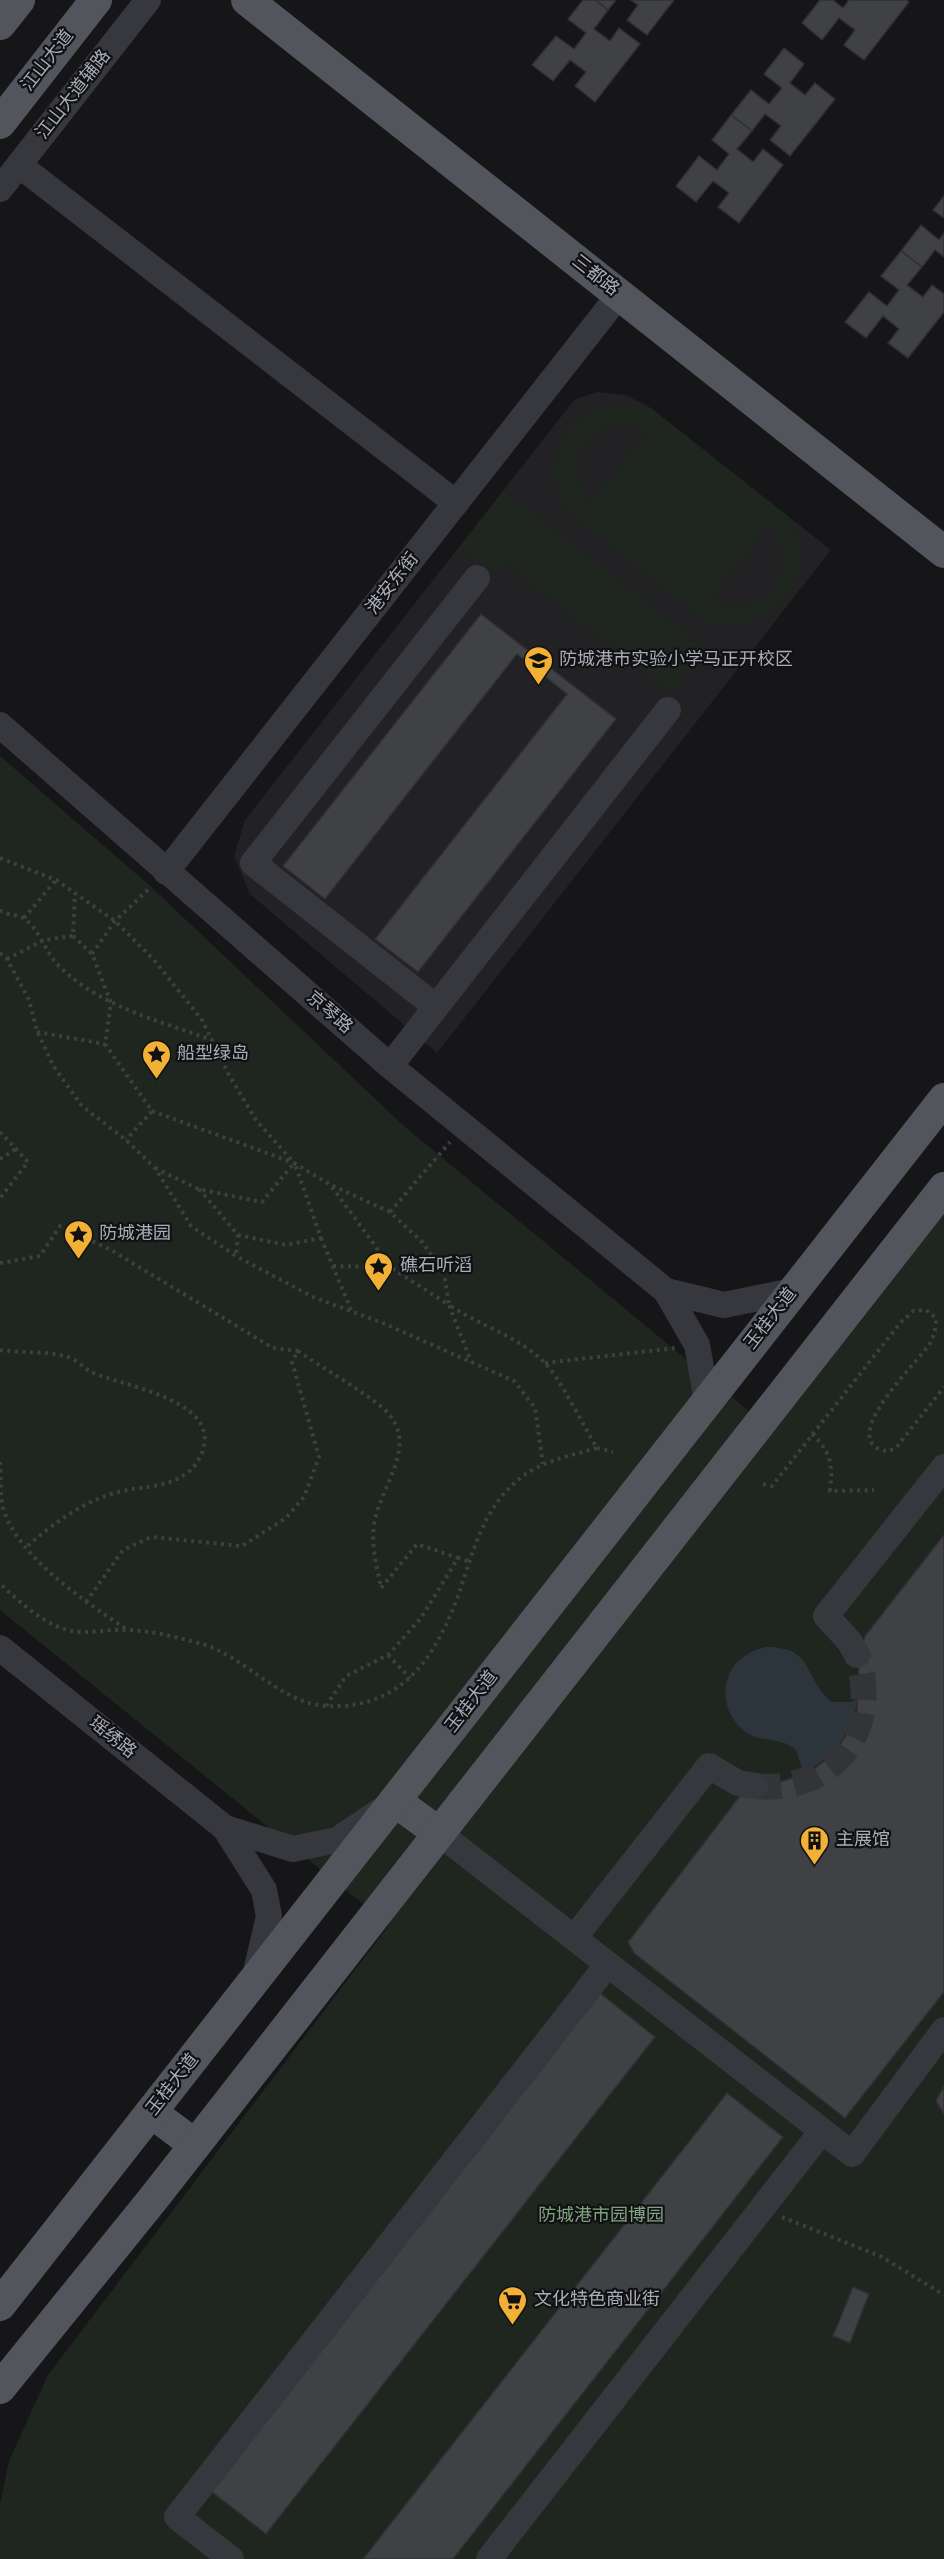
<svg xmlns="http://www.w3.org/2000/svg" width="944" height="2559" font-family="Overpass,'Noto Sans SC',sans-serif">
<rect width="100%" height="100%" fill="#161618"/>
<polygon fill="#222225" points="597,392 626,395 651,408 831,550 437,1053 250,894 234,856 245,820 575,399"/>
<g fill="#1e261f" fill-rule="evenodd">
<path d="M612,403L651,408L790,518C823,580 773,634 708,623L569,513C537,467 560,417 612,403ZM626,425L647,433L590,504C562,470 581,426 626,425ZM767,527C809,564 762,626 711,598Z"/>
<polygon points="504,490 706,649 672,694 504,562 494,574 460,547"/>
<polygon points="0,756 148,884 405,1127 772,1430 944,1210 944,2559 0,2559 0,2504 9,2461 48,2375 389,1925 0,1610"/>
</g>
<path fill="#2c353c" d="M766,1647C816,1647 803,1679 832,1702H850L858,1699C851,1736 832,1760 798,1775L802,1767L796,1750C782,1738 769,1742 753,1736C731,1726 720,1700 728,1677C734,1660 749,1651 766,1647Z"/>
<g fill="#404145" stroke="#303034" stroke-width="1.5">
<polygon points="583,0 596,0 608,10 594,29 610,41 619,28 640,44 595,102 575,86 586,72 570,60 553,81 532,65 556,36 574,49 586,33 568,19"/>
<polygon points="596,0 616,0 608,10"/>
<polygon points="631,0 674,0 647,35 627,20 638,5"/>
<polygon points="820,0 833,0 843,8 849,0 906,0 909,2 864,60 844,45 855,30 839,18 822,40 802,23"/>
<polygon points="784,48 804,64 790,83 805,95 815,83 835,99 790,156 770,140 781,126 765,114 752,131 731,115 751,90 769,104 782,88 764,74"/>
<polygon points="731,115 752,131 737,149 753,162 763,149 783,165 739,223 718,207 729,193 713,181 696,202 676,186 699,156 717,170 729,154 712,140"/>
<polygon points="944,196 944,218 933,210"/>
<polygon points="921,225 939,240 944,233 944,257 935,250 922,267 901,251"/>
<polygon points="901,251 922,267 907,285 923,297 932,285 944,294 944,312 908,358 888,343 899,329 883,316 866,338 845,322 869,292 887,306 899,290 881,276"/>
<polygon points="481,614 616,719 418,972 375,939 567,694 517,654 325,899 283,866"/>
<polygon points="944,1535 944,1992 845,2118 634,1953 628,1942 740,1796 812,1771 836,1751 852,1726 857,1712 859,1660 865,1636"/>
<polygon points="600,1993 655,2037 266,2534 211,2491"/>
<polygon points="944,2086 944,2114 936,2101"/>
<polygon points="727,2093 783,2137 453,2559 363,2559"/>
<polygon points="853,2287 869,2294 850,2343 833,2336"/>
</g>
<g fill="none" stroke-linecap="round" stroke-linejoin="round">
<path stroke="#333438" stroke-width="26" stroke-dasharray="26 13" stroke-linecap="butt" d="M755,1786C833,1794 882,1729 857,1655"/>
<g stroke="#3d3f44" stroke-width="4" stroke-dasharray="3 4.5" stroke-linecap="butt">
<path d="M0,858L56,880L115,921L154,960L202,1020L229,1075L256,1120L294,1163L331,1185L390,1212L422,1242L444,1273L449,1305C479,1325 519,1337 544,1362C560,1378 584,1427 597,1448C570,1456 540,1461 518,1480C478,1513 471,1564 453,1609C429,1667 395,1709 327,1706C281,1704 246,1657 202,1644C177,1637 153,1631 127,1630C109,1629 89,1634 72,1631C45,1626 20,1602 0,1584"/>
<path d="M0,910C7,916 18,914 25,919C41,932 46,954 60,967C101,1007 160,1021 212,1040"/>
<polyline points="24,918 56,880"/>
<polyline points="73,936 92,954 111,1003 105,1044 152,1111 126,1140"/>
<polyline points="0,953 7,959 29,1000 37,1031 54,1067 82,1106 126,1140 155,1168 191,1226 236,1256 313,1297 385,1324 514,1381 535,1408 543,1464"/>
<polyline points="92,954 115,921 151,887"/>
<polyline points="7,959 44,940 73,936 75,893"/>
<polyline points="37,1032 105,1044"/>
<polyline points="152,1111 294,1163"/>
<polyline points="0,1132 28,1162 0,1198"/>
<polyline points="0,1159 16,1149"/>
<polyline points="155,1168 198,1189 262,1202 294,1163"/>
<polyline points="332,1187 390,1266"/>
<polyline points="199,1189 238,1235 236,1256"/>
<polyline points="390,1212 450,1142"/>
<polyline points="238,1235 286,1245 321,1238 295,1164"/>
<polyline points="321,1238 352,1312"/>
<polyline points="0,1263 40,1256 60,1226 111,1250 273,1348 298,1351"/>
<polyline points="333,1266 390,1267 449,1305 471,1362"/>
<path d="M0,1350C21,1353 48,1351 68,1357C77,1360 84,1368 91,1372C121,1386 214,1398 204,1446C202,1456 196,1466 187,1473C167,1488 145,1486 122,1491C84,1500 54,1523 25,1548"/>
<polyline points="545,1363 675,1348"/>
<path d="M812,1434C831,1452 833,1465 830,1491L874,1490"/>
<polyline points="597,1448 613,1452"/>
<path d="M0,1462C1,1476 0,1495 3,1508C18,1558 85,1601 126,1629"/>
<path d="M763,1484L772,1486L900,1323L913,1311L926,1310L936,1318C936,1329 934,1336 929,1345C918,1361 843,1433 879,1449C886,1452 889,1451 896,1448L944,1387"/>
<path d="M86,1602L123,1550L151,1537L242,1546L286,1518L304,1497L319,1457L292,1362L298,1351C324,1369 362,1390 385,1410C421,1445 379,1487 374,1525C371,1546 377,1567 381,1588L417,1544L458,1558"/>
<polyline points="388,1655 410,1678"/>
<polyline points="326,1706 346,1676 388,1655 421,1618 458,1558 468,1561"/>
<polyline points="782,2217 882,2257 944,2295"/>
</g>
<g stroke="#37383d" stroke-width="26">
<polyline points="19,165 456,503"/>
<polyline points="0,189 148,0"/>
<polyline points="0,725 390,1066 666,1291 697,1345 707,1401"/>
<polyline points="166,872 619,295"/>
<polyline points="436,1007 253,863 477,578"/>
<polyline points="390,1066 668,710"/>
<polyline points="666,1291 724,1305 793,1291"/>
<polyline points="0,1648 225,1828 264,1890 269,1916 255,1976"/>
<polyline points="857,1655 849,1641 826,1616 944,1467"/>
<polyline points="225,1828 293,1849 337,1840 380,1811"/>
<polyline points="439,1833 852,2154 944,2030"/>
<polyline points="574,1938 709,1766 738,1783 755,1786"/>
<polyline points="231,2559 177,2517 608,1964"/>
<polyline points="489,2559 822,2131"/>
</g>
<g stroke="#53555c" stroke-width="32">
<polyline points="247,0 944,552"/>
<polyline points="0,24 19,0"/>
<polyline points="0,123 96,0"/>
<polyline points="395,1801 439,1833"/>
<polyline points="151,2112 195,2145"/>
<polyline points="0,2305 944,1099"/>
<polyline points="0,2388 153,2199 944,1188"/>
</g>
</g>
<defs>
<symbol id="school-pin" viewBox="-11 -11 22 30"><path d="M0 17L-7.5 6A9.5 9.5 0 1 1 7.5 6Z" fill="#f2b134" stroke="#111113"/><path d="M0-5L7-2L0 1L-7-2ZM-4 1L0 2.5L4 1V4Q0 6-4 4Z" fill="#111"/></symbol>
<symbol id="sight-pin" viewBox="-11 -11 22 30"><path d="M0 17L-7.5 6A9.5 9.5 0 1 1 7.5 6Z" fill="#f2b134" stroke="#111113"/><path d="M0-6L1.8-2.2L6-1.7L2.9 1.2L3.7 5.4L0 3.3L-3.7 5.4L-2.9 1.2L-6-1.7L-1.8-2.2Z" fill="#111"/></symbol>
<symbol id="building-pin" viewBox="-11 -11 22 30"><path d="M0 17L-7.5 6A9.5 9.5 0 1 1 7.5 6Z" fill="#f2b134" stroke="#111113"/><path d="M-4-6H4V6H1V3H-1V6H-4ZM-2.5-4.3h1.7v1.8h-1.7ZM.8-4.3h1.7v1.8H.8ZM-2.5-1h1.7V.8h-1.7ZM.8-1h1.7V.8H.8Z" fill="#111"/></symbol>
<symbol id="supermarket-pin" viewBox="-11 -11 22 30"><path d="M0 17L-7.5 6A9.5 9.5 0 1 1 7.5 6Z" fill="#f2b134" stroke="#111113"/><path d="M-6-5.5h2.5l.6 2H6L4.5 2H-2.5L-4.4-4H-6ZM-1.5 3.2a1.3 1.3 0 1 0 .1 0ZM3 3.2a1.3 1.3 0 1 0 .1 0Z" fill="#111"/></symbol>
</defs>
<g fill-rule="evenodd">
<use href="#school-pin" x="522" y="644" width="33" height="45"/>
<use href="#sight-pin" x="140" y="1038" width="33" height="45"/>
<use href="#sight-pin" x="62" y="1218" width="33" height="45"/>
<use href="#sight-pin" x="362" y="1250" width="33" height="45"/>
<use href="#building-pin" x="798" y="1824" width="33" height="45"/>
<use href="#supermarket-pin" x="496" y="2284" width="33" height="45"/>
</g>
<g text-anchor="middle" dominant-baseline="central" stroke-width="4.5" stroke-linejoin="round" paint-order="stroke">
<g font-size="18" fill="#a8adb8" stroke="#111113">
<text transform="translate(48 61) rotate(-52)">江山大道</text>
<text transform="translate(74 95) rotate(-52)">江山大道辅路</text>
<text transform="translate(595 276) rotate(38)">三都路</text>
<text transform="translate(393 584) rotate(-52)">港安东街</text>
<text transform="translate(329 1013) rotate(41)">京琴路</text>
<text transform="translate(771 1319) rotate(-52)">玉桂大道</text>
<text transform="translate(472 1702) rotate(-52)">玉桂大道</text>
<text transform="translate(112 1738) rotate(39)">瑶绣路</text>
<text transform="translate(173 2085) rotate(-52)">玉桂大道</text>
</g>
<g font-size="18" fill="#a8adb8" stroke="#111113" text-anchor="start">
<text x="559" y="660">防城港市实验小学马正开校区</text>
<text x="177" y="1054">船型绿岛</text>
<text x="99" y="1234">防城港园</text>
<text x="400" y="1266">礁石听滔</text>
<text x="836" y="1840">主展馆</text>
<text x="534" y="2300">文化特色商业街</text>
</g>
<g font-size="18" fill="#7fa381" stroke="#111113">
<text x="601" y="2216">防城港市园博园</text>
</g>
</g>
</svg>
